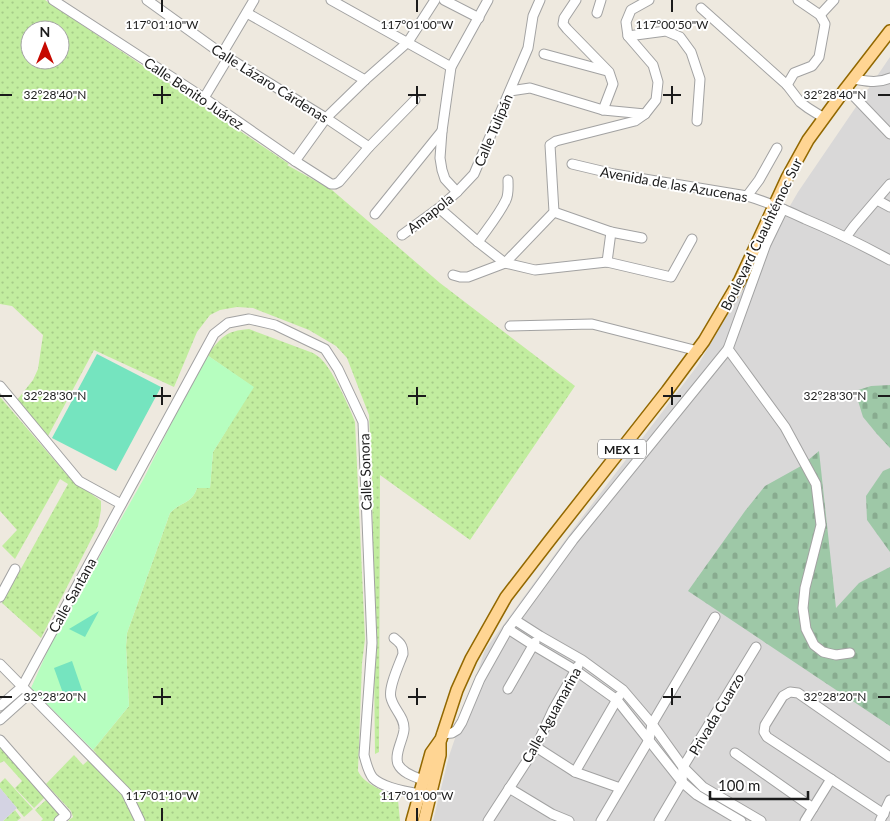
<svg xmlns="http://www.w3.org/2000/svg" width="890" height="821" font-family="Lato,sans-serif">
<defs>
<pattern id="grass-dots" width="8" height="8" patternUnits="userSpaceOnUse" patternTransform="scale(1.25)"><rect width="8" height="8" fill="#c2ed9f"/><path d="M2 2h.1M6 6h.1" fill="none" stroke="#a6cb88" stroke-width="1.8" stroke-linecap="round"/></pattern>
<pattern id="cemetery-stones" width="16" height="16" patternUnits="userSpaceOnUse" patternTransform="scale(1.25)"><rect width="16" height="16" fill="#9ec8a7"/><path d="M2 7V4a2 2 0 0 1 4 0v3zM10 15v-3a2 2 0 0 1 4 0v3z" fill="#88ab8f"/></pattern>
</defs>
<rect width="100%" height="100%" fill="#eee9df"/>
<polygon fill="#d9d8d8" points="890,57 890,821 433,821 449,756 485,650 574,528 698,365 798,192"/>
<g fill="url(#grass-dots)" fill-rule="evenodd">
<path d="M0,0H45L289,164L287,165L332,190L440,283L575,386L470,540L380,475L379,752L375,754L372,475L369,415L347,358L336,346L309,330L253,308L237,307L220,310L210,315L197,332L174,387L94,350L47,438L17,400L33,380L38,369L43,335L12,306L0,304ZM30,30H60V60H30Z"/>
<path d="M249,329L313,353C316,355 320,357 322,360C333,371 350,408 355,422L365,639L362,663L358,771C365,786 386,790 398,800L400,821H68L73,817L71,811L46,784L74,755L83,765L96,753L93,750L129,706L126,646L127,633L170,513C180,502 192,504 197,488H210L213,452L253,387L207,355C222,337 225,331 249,329Z"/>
<polygon points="0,397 68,476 90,493 101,501 101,510 98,526 41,638 2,603 68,484 60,479 15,559 2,546 17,530 0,511"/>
<polygon points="0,747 45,797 34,808 15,788 22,781 4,761 0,763"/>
<polygon points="5,778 33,809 24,817 0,788 0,783"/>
<polygon points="47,799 61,815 54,821 41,821 43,819 35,810"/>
<polygon points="15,810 21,818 17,821 3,821"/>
</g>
<g fill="url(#cemetery-stones)">
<polygon points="890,385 890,448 877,434 863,417 855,391 871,386"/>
<polygon points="819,451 836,608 859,583 890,567 890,726 688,591 745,511 765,486 801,466"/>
<polygon points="890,468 890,552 867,520 866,496 883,471"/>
</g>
<path fill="#b6febf" d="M207,355L254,387L213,452L210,488H197C192,504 180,502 170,513L127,633L126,646L129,706L93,750L31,688L52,641L143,480L177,412Z"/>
<g fill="#75e4bf">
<polygon points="97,354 161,387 116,471 52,438"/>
<polygon points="99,611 85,637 69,629"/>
<polygon points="72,661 82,690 64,696 54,668"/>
</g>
<polygon fill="#d4d3e3" points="0,788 17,808 3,821 0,821"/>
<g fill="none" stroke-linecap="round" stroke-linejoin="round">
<defs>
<g id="minor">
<polyline points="53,0 204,98 295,161 331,184 335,184 339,182 369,147 415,100"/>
<polyline points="147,0 222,54 326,118 369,147"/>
<polyline points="331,0 451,67"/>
<polyline points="444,0 479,18"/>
<polyline points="576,0 564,18 563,24 567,29 609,72 613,84 603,110"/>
<polyline points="701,8 787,85 800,102 808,108 824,118"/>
<polyline points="247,13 365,80"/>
<polyline points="597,13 601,0"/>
<polyline points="820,15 834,0"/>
<polyline points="628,36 666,31 680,37 691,52 700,79 697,121"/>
<polyline points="222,54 254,0"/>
<polyline points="544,54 607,71"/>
<path d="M853,79C866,81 877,84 890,78"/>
<polyline points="787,85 794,73 812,66 819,57 825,24 820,15 798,0"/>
<polyline points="846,88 890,134"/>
<polyline points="510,91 530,88 603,110 645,114"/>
<polyline points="204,98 228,58"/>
<polyline points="295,161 326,118 365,80 408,42 435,0"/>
<path d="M572,164L614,174L747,196C767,202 786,210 805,219C834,231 862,245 890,260"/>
<polyline points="457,192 445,179 442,170 440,158 442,131 451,67 488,0"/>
<polyline points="747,196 759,180 777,148"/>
<polyline points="877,200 890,207"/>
<polyline points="439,208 478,242 505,263 535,270 607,262 671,277 692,239"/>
<polyline points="554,212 611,232 642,238"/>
<polyline points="375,214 442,131"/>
<polyline points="402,235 439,208 457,192 474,174 528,48 533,16 540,0"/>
<polyline points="846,237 854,226 890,184"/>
<path d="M478,242C487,229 499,215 506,200C509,194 508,187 508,180"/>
<polyline points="607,262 611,232"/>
<polyline points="453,275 460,277 468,277 505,263 554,212 550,145 556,141 635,121 645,114 656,100 658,82 653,65 628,36 626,22 631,10 649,0"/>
<polyline points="510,326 592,324 698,351"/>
<polyline points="728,349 785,427 816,484 821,525 805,588 803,608 806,629 814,645 823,652 836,655 850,653"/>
<polyline points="0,386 79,481 121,504"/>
<polyline points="0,597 15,569"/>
<polyline points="515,620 540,636 582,660 623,690 652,724 683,767 703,787 761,821"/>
<polyline points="508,629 533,645 575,670 617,700 682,782 697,795 741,821"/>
<path d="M394,638C400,643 403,645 403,654C399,665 388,688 391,698C394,710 405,717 404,730C403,740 394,754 398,764C402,773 415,777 423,780"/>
<polyline points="0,664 126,792 140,821"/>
<polyline points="508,689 535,642"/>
<path d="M0,706L22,687L214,334L228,323L249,319L275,325L325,349L338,369L363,422L372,643L364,755C366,762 368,772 373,778C382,787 407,792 420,794"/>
<polyline points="0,720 29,694"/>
<polyline points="442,734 452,733 457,730 462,722 480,679 508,629 573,540 728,349 766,244 783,209"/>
<polyline points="0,740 66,815 59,821"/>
<polyline points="536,747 575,772 620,788"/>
<polyline points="735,753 813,808"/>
<polyline points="575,772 619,696"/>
<polyline points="509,788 552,814 569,821"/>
<polyline points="884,814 767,737 764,732 765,725 783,696 790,692 798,693 890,757"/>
<polyline points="488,821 536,747 553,710 578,666"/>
<polyline points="601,821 649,740 652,724 715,617"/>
<polyline points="659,821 682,782 683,767 756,647"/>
<polyline points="805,821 831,779"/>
<polyline points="880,821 890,800"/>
</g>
<g id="major">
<polyline points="412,821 431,753 441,739 457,690 471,659 506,597 550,540 667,391 704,341 740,280 787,178 808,140 846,88 890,31"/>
<polyline points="424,821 440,755 440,741"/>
</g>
</defs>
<use href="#minor" stroke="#a2a2a2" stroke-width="11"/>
<use href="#major" stroke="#926800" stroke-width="14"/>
<use href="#minor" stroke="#fff" stroke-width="9"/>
<use href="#major" stroke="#ffd593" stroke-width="11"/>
</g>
<path fill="none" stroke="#1b1b1b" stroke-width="2" d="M162,0V12M417,0V12M672,0V12M162,86V104M417,86V104M672,86V104M0,95H12M153,95H171M408,95H426M663,95H681M878,95H890M162,387V405M417,387V405M672,387V405M0,396H12M153,396H171M408,396H426M663,396H681M878,396H890M162,688V705M417,688V705M672,688V705M0,697H12M153,697H171M408,697H426M663,697H681M878,697H890M162,808V821M417,808V821"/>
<g text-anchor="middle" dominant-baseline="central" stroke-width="4" stroke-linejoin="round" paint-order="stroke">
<rect fill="#fff" stroke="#5f5f5f" stroke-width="1" x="598" y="439.5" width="48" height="19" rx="4"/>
<g font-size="12" font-weight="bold" fill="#1b1b1b">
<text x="622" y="449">MEX 1</text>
</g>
<g font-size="14" fill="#1b1b1b" stroke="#fff">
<text transform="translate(270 83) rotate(32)">Calle Lázaro Cárdenas</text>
<text transform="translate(194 93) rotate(34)">Calle Benito Juárez</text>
<text transform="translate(493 130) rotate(-67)">Calle Tulipán</text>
<text transform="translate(674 184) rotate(10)">Avenida de las Azucenas</text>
<text transform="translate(430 213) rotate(-38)">Amapola</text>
<text transform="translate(761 234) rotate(-64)">Boulevard Cuauhtémoc Sur</text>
<text transform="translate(365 472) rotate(-92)">Calle Sonora</text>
<text transform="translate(72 595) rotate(-61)">Calle Santana</text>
<text transform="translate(716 714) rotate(-59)">Privada Cuarzo</text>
<text transform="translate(551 715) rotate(-61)">Calle Aguamarina</text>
</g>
</g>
<g font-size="12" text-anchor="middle" fill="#1b1b1b" stroke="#fff" stroke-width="4" stroke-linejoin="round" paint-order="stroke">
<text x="162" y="29">117°01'10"W</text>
<text x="417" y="29">117°01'00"W</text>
<text x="672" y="29">117°00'50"W</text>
<text x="55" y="99">32°28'40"N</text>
<text x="835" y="99">32°28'40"N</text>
<text x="55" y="400">32°28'30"N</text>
<text x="835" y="400">32°28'30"N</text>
<text x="55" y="701">32°28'20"N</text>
<text x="835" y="701">32°28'20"N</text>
<text x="162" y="800">117°01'10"W</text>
<text x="417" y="800">117°01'00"W</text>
</g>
<g transform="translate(45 45)"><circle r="24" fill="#ffffff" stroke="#a4a4a4"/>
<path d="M0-4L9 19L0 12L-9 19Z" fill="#c60900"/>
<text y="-8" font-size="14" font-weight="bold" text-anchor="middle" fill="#1b1b1b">N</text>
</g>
<path d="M710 791v8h98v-8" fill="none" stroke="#1b1b1b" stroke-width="2.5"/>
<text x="718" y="791" font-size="15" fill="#1b1b1b" stroke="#ffffff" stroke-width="4" paint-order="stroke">100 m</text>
</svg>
